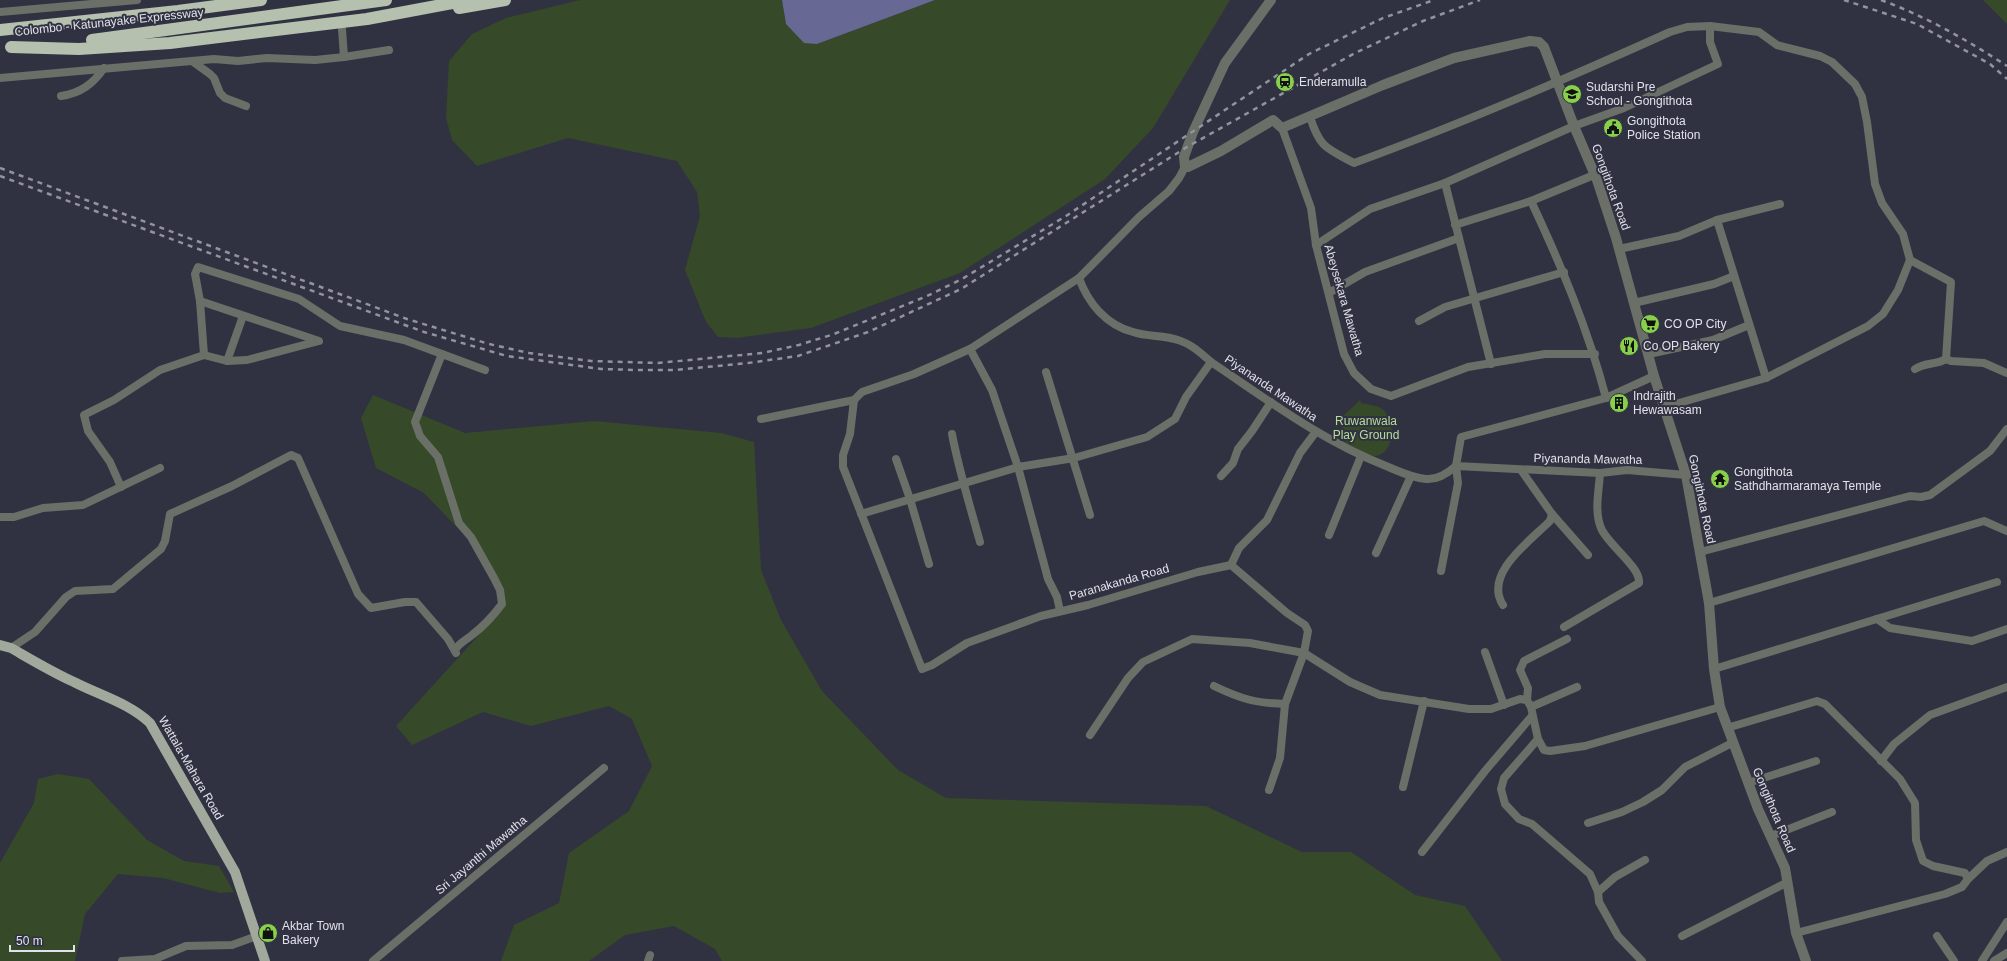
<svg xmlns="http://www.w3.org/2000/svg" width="2007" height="961" font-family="Helvetica,sans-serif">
<rect width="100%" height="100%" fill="#313241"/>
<g fill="#364929">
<polygon points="580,0 782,0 786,24 817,44 935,0 1230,0 1153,128 1105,179 960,273 811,328 737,338 718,337 706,322 685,270 700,216 697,192 677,161 568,138 477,166 452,140 446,118 449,61 472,34 506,18"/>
<polygon points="1983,0 2007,0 2007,24"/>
<polygon points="373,395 465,433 594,421 721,433 754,442 761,570 781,620 822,691 898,770 946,798 1206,806 1302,852 1351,852 1415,895 1465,906 1502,961 722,961 715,949 674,926 625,935 589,961 501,961 514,925 559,903 569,853 629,811 652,766 632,719 609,706 531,726 483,712 412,745 396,726 498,614 498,590 473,544 424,493 376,468 361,418"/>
<path d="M1360,400L1361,403C1366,404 1373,405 1379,407C1402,418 1393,477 1356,448C1353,446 1348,445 1346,442C1341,437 1342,425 1341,418Z"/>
<polygon points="58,774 89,779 147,840 184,861 219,866 234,892 220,893 163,878 118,874 85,914 75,961 0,961 0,863 34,803 38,779"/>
</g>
<polygon fill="#676893" points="782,0 935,0 817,44 804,43 786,24"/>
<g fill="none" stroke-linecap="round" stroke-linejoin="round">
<g stroke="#6a6f67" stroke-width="8">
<polyline points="0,12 137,0"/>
<polyline points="342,29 344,57"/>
<polyline points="192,61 210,74 214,78 220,93 225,98 246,106"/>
<polyline points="0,78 214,59 238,61 267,58 315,60 344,57 389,50"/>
<path d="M61,96C81,93 93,84 104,68"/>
<path d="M1310,117C1320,148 1326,148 1354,163C1461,124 1566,79 1670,32L1687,27L1710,26L1759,32L1777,45L1820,56L1832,62L1855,84L1862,97L1867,122L1875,184L1882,203L1903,234L1910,260L1898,290L1883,314L1868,326L1766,378L1665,407"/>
<polyline points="1282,128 1311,208 1316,245 1344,354 1354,373 1371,389 1391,396 1468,367 1545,354 1595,354"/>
<polyline points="1445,183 1491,364"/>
<polyline points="1531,201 1594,175"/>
<polyline points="1717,220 1766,378"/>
<path d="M1455,225L1531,201C1561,265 1588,329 1606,398"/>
<polyline points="1316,245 1370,209 1445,183 1574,126 1624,108 1718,64 1710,42 1710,26"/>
<polyline points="1619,249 1679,236 1717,220 1780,204"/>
<polyline points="1910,260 1951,282 1946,359 1951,361 1984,363 2007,373"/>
<path d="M1079,278C1088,303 1106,325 1133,332C1147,337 1164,335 1178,340C1191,344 1201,353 1211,362C1268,400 1322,441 1386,466C1398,471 1412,478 1426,479C1437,480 1448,473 1456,466L1600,473L1627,470L1686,475"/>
<polyline points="1329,293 1365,272 1459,238"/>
<polyline points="1634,303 1714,284 1734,276"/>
<polyline points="1419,321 1445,307 1564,272"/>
<polyline points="970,349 992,390 1018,467 1048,579 1057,597 1060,611"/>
<polyline points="1649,354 1713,340 1749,325"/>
<polyline points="204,355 200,301 195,274 198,267 299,299 340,326 404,340 442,354"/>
<polyline points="227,361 243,316"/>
<path d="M1915,369C1926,362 1936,365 1946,359"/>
<polyline points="1046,372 1090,515"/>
<polyline points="761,419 854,400"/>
<path d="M952,434C959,471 970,506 980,542"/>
<polyline points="896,459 910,499 929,564"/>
<polyline points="1521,470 1552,514 1588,555"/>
<polyline points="1221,476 1233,463 1238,449 1252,431 1271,402"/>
<polyline points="121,487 110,462 88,431 84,415 114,400 160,370 204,355 227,361 247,360 319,341 200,301"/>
<polyline points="861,514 1018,467 1074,458 1147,437 1175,419 1186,397 1211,362"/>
<polyline points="0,517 14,517 43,508 83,505 160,468"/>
<polyline points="1329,535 1361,456"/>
<polyline points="1700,552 1910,496 1921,497 1930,495 1990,451 2007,429"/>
<polyline points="1376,553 1411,476"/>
<polyline points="1231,565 1239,548 1267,520 1300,453 1315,433"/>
<polyline points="1441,571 1458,483 1456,466 1461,437 1606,398 1654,376"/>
<polyline points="1709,603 1984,521 2007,531"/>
<path d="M1503,605C1483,574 1530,541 1550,521L1552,514"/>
<polyline points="1877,619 1890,628 1972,641 2007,629"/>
<path d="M1564,627L1639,583C1641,567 1607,544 1601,528C1594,511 1599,491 1600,473"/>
<polyline points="1567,639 1524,661 1520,670 1528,688 1527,700 1531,707 1538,739 1504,778 1501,789 1505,804 1519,819 1532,824 1590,874 1598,892 1599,902 1618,936 1642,961"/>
<polyline points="11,648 35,632 66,597 75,591 113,589 161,549 165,541 170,514 232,486 291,455 298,458 358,594 371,608 405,602 416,602 448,639 456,653"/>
<path d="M455,650C459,643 466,640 472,635C484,626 493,616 502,604L500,590L494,578L471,537L459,523L438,457L420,436L415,422L442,354L485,370"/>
<polyline points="1485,652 1504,705"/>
<polyline points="1714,669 1997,582"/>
<path d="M1214,686C1241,699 1255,703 1285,704"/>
<polyline points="1531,707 1577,687"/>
<polyline points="1727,728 1817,701 1825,704 1900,779 1915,803 1916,840 1923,861 1933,866 1965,873 1968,879"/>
<polyline points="1090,735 1128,678 1143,662 1192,639 1250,643 1304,653 1308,631 1305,625 1287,613 1231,565 1198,572 1088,605 1041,616 967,643 932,665 922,669 843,467 843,455 850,434 854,400 862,392 914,374 970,349 1079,278 1139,217 1169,191 1179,178 1185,167"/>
<polyline points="1538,739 1544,750 1550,751 1585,746 1720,707"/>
<polyline points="1881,761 1894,744 1930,715 2007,687"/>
<polyline points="1748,783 1816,761"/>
<polyline points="1403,787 1424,701"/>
<polyline points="1269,790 1280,758 1285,704 1304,653 1350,682 1380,695 1469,709 1491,709 1520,699 1527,700"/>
<polyline points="1588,823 1622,812 1643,802 1662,790 1685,767 1732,743"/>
<polyline points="1771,836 1832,812"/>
<polyline points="1422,852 1485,771 1532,716"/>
<polyline points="1598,892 1615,877 1645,860"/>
<polyline points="1796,933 1945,894 1962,887 1968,879 1987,861 2007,852"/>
<polyline points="1682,936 1788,882"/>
<polyline points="1937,936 1954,961"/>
<polyline points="122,961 155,959 186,946 232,945 257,936"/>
<polyline points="373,961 604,768"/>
<polyline points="648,961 650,955"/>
<polyline points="1982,961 2007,922"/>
<polyline points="1994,961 2007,953"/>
</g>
<polyline stroke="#6a6f67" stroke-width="10" points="1271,0 1225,63 1193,132 1184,157 1185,167 1188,167 1221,151 1273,120 1282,128 1383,85 1454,58 1530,41 1539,42 1544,47 1574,126 1597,180 1616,238 1654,376 1686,475 1709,603 1714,669 1720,707 1758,809 1785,868 1796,933 1806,961"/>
<path stroke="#a0a99b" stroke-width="10" d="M0,645L11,648C32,660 52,672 74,682C99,695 129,703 150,723L235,872L265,961"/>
<g stroke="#b5c0af" stroke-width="12">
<polyline points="459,8 505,0"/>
<polyline points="0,30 178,11 261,0"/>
<polyline points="92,40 386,0"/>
<polyline points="11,47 79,49 170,43 367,19 468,0"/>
</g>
<g stroke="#93939f" stroke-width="2.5" stroke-dasharray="5 5" stroke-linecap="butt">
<polyline points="1844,0 1917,24 1990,64 2007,79"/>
<path d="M1881,0C1925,16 1967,40 2007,66"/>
<polyline points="0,168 407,319 489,344 529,353 591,361 658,363 762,353 799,345 834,334 927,296 962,279 1066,216 1309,54 1383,18 1434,0"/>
<polyline points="0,176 424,332 507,356 601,369 637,370 675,370 748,363 798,356 868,332 961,289 1187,147 1355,53 1423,21 1480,0"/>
</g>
</g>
<defs>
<symbol id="station-disc" viewBox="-11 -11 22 22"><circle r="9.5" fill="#88cf4a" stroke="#313241"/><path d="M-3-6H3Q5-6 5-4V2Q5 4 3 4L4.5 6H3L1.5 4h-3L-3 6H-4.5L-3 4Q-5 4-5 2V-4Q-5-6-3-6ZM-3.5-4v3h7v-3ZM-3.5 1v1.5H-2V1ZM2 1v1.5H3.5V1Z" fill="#111"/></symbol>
<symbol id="school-disc" viewBox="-11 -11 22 22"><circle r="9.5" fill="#88cf4a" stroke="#313241"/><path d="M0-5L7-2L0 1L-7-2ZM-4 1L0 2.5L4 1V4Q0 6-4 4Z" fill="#111"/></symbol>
<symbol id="civic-disc" viewBox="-11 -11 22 22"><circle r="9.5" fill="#88cf4a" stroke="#313241"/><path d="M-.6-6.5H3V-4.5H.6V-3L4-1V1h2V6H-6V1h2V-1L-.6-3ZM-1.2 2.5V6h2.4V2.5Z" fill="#111"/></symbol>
<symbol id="supermarket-disc" viewBox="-11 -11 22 22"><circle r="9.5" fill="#88cf4a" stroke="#313241"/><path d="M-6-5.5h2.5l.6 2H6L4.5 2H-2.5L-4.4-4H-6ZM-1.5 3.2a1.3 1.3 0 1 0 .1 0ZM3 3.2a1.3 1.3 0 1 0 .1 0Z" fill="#111"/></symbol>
<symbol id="restaurant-disc" viewBox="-11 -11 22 22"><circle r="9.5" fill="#88cf4a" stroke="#313241"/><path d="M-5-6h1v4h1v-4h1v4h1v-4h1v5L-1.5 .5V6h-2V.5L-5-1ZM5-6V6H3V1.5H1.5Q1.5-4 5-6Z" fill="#111"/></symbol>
<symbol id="building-disc" viewBox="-11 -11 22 22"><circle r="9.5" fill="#88cf4a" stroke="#313241"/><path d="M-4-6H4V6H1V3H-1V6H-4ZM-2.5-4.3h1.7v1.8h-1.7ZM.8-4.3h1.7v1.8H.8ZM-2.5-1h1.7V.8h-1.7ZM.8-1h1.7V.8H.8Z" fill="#111"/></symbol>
<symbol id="temple-disc" viewBox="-11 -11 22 22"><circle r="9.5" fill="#88cf4a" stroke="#313241"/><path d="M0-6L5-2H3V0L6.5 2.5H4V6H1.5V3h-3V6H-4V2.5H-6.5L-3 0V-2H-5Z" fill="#111"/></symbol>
<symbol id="shop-disc" viewBox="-11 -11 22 22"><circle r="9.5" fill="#88cf4a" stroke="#313241"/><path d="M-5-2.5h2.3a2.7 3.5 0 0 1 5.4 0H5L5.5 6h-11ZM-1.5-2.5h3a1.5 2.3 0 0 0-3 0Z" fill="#111"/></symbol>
</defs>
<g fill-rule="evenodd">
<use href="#station-disc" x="1274" y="71" width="22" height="22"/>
<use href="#school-disc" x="1561" y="83" width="22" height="22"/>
<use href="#civic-disc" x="1602" y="117" width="22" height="22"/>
<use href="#supermarket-disc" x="1639" y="313" width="22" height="22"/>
<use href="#restaurant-disc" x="1618" y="335" width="22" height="22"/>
<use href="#building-disc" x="1608" y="392" width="22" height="22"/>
<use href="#temple-disc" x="1709" y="468" width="22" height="22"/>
<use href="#shop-disc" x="257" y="922" width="22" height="22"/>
</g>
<g text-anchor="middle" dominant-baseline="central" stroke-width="4" stroke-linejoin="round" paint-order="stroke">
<g font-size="12" fill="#e1e1eb" stroke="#313241">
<text transform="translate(109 22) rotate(-6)">Colombo - Katunayake Expressway</text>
<text transform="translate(1611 187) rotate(70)">Gongithota Road</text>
<text transform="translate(1344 300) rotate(74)">Abeysekara Mawatha</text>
<text transform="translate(1271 388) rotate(34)">Piyananda Mawatha</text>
<text transform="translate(1588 459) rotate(1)">Piyananda Mawatha</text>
<text transform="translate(1702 499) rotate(78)">Gongithota Road</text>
<text transform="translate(1119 582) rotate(-16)">Paranakanda Road</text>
<text transform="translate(191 768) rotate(60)">Wattala-Mahara Road</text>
<text transform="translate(1774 810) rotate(67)">Gongithota Road</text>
<text transform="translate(481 855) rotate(-40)">Sri Jayanthi Mawatha</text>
</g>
<g font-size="12" fill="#e1e1eb" stroke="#313241" text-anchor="start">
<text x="1299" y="82">Enderamulla</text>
<text x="1586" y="87">Sudarshi Pre<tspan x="1586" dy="14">School - Gongithota</tspan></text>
<text x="1627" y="121">Gongithota<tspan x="1627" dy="14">Police Station</tspan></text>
<text x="1664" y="324">CO OP City</text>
<text x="1643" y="346">Co OP Bakery</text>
<text x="1633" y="396">Indrajith<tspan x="1633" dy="14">Hewawasam</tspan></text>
<text x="1734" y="472">Gongithota<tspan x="1734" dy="14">Sathdharmaramaya Temple</tspan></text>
<text x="282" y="926">Akbar Town<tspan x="282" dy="14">Bakery</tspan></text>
</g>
<g font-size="12" fill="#b6dd9c" stroke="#313241">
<text x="1366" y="421">Ruwanwala<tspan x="1366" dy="14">Play Ground</tspan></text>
</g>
</g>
<path d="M10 945v6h64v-6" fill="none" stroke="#e1e1eb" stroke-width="2"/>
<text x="16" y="945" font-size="12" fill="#e1e1eb" stroke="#313241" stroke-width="3" paint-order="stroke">50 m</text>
</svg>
